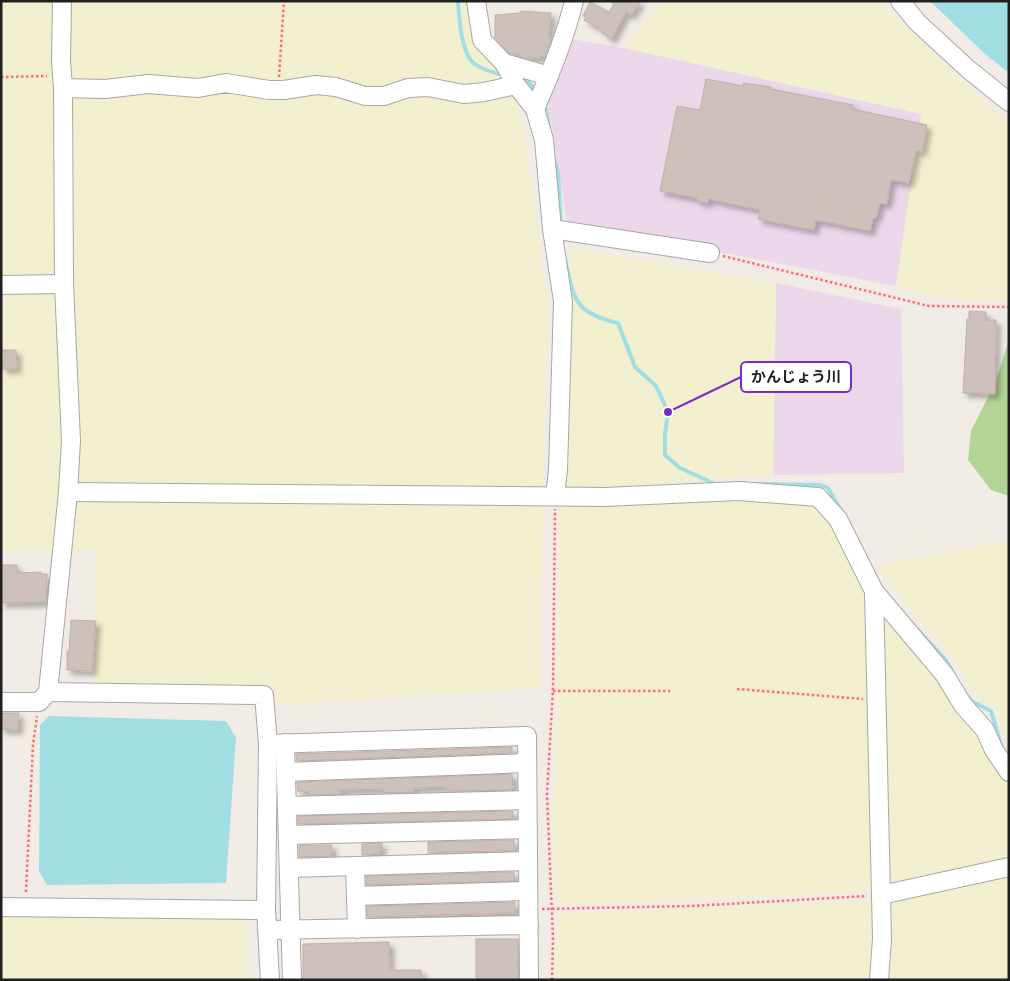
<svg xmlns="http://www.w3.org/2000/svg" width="1010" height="981" font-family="'DejaVu Sans','Noto Sans JP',sans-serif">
<defs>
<filter id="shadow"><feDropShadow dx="4.5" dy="4.5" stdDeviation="2.5" flood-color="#0004"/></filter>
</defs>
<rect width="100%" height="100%" fill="#f1ebe5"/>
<g fill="#ebd6ea">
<polygon points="571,39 624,48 922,114 896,286 567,223 547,99"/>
<polygon points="776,283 901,309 904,473 773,475"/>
</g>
<g fill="#f2efcf">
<polygon points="1,1 473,1 523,123 547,303 540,688 272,705 267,686 94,684 96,550 1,551"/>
<polygon points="663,1 878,1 1009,124 1009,303 937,297 896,286 921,114 624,48"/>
<polygon points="569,247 776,283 773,475 563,490"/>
<polygon points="675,497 811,501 827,514 852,569 869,593 873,886 871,892 557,905 553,818 557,701 556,685 559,501"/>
<polygon points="1009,541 1009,749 997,712 971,691 958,664 925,627 875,565"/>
<polygon points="883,612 931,668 952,701 1009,779 1009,862 886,885"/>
<polygon points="1009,874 1009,980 884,980 887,900"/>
<polygon points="869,900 874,900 871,980 556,980 557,914"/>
<polygon points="1,914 239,918 245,919 247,924 248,980 1,980"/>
</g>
<polygon fill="#b2d596" points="1009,339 1009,496 991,490 968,460 971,431 996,381"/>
<g fill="#a1dee3">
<polygon points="930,1 1008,1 1009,73 984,53"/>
<polygon points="49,716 226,721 236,738 226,883 47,885 39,871 40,725"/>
</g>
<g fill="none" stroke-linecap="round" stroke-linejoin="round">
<g stroke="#a1dee3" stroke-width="4">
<path d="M458,1C459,17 461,55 475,64C483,70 494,73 504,75"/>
<polyline points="520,79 529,82 537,93"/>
<polyline points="543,104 546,109 549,128"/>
<polyline points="553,155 558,173 561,224"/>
<path d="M565,259C574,299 574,313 618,323L635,367L656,386L668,412L665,434V455L680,468L715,484H720"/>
<polyline points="759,484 820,485 828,488 840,509"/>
<polyline points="917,629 945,659 952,671"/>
<polyline points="967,696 973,702 991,711 1001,745"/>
</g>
</g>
<g fill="#cec0bb" stroke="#c5afa6" filter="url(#shadow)">
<polygon points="610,1 641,1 631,15 626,12 612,39 602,33 604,31 584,20 586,17 583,16 590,2 609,12 614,4"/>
<polygon points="521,11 551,13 549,38 552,38 545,56 540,56 540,58 523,58 520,57 520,54 510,54 495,38 495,15 520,13"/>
<polygon points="706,79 743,86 743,83 771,87 771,89 853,105 852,109 927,125 922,152 916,151 909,183 891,180 887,204 880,203 876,218 873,218 870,231 816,220 814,230 758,219 760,210 708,199 708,203 697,201 697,198 660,191 677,106 700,110"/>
<polygon points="969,311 986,312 985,320 996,320 995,394 963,393 967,319 969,319"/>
<polygon points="1,350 16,350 17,369 2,369"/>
<polygon points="1,565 17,565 17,573 41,572 41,574 47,574 46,602 1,603"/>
<polygon points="71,620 96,621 92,671 67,670 67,651 69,651"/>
<polygon points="1,713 19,713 18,730 1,729"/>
<polygon points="512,747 512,753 297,761 296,754"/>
<polygon points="512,774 513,790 448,791 448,788 441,787 414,788 414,792 384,793 383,789 340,790 341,794 310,795 310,791 298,792 297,782"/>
<polygon points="513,811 513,819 298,824 298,816"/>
<polygon points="514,840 514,851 438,852 438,853 428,853 428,842"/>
<polygon points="382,843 382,848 380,848 380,854 362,855 362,844"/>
<polygon points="299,845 332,845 332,856 299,857"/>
<polygon points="514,872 514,881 366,885 366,876"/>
<polygon points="515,902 515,913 367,917 367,906"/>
<rect x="476" y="939" width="42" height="41"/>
<polygon points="389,942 390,970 421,970 422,980 303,980 303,944"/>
</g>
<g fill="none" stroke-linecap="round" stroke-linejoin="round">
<defs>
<g id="minor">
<polyline points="476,1 482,40 504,63 549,76"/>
<polyline points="900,1 917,22 968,69 1009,102"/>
<polyline points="504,63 516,85 535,109 544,140 552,229 563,301 558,470 555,495"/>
<polyline points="63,88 105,89 148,84 198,88 226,83 269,90 284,90 316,85 336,87 365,96 384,96 408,88 428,87 464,94 484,92 516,85"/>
<path d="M535,109C550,74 565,38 574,1"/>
<polyline points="552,229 710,253"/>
<polyline points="1,285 64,284"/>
<polyline points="68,492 604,497 739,491 818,497 838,519 874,591 944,674 963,705 985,730 994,750 1009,772"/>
<polyline points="874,591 881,895 882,939 879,980"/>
<polyline points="48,692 264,695 268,744 266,910 270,980"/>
<polyline points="1,702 39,702 48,692 68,492 71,441 64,284 63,88 61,61 62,1"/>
<polyline points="285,743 292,980"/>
<polyline points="268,744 527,736 529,980"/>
<polyline points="286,772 527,763"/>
<polyline points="287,806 527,800"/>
<polyline points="288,835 528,829"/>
<polyline points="355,866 357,929"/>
<polyline points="289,868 528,861"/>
<polyline points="881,895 1009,867"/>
<polyline points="356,896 528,891"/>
<polyline points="1,907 266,910"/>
<polyline points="268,930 529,925"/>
</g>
</defs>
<use href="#minor" stroke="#a7a7a7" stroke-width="20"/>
<g stroke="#ff6970" stroke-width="2.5" stroke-dasharray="2.5 2.5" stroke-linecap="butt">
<polyline points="1,77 47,76"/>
<polyline points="279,77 284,1"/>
<polyline points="723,256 929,306 1009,307"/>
<polyline points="737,689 863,699"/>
<polyline points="553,691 670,691"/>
<polyline points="26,892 33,745 37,716"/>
<polyline points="542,909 691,906 867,896"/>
<polyline points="552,980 553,939 547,795 553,688 555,509"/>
</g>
<use href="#minor" stroke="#fff" stroke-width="18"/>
</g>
<path fill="none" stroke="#7b2cbf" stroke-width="2" d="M668 412L741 377"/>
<circle fill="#7b2cbf" stroke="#fff" stroke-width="2" cx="668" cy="412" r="5"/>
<rect fill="#fff" stroke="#7b2cbf" stroke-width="2" x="741" y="362" width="110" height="30" rx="5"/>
<g font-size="15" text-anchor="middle" font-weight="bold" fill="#202020">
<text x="796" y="382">かんじょう川</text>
</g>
<rect width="1010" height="981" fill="none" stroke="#202020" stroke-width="5"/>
</svg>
